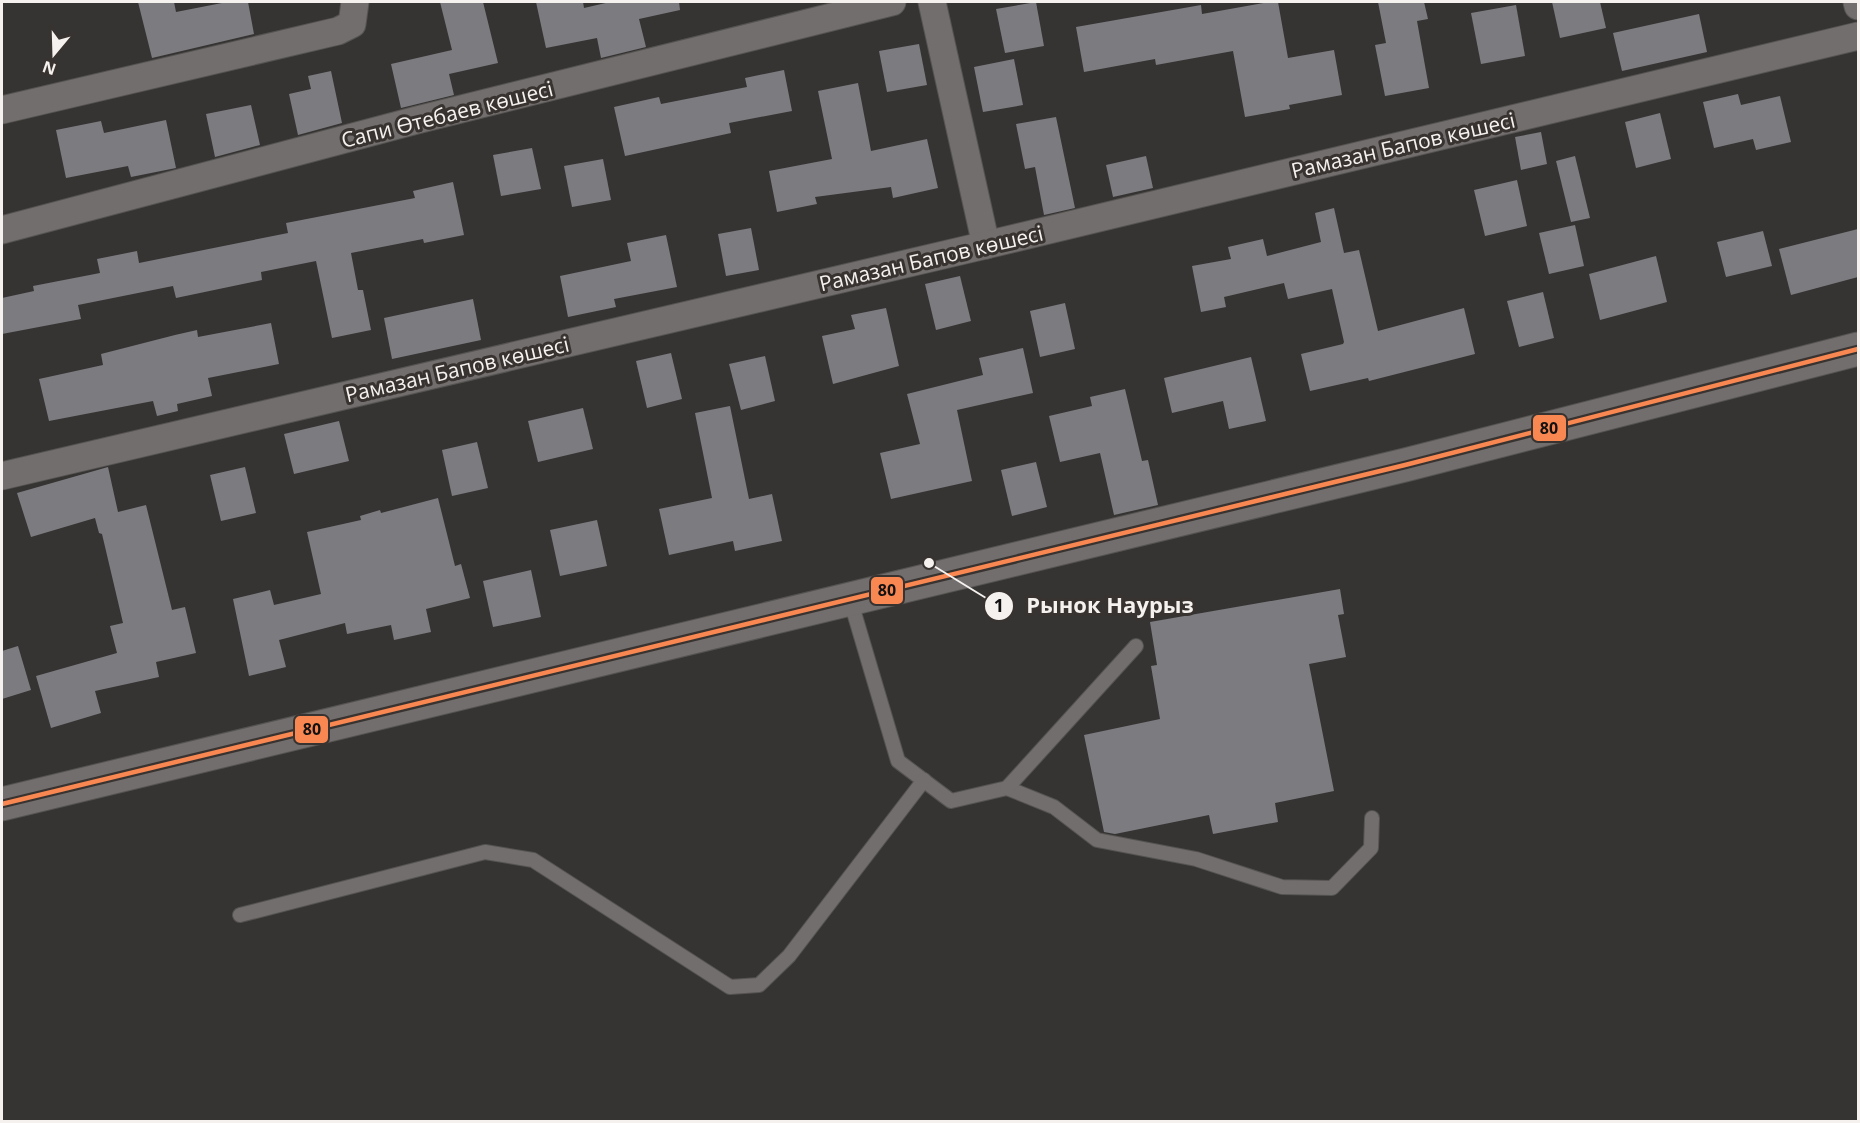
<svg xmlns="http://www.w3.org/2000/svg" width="1860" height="1123" font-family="'Open Sans',sans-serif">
<rect width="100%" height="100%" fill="#363432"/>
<g fill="#7c7b80">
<polygon points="138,2 174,2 176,12 227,2 248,2 254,34 152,58"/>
<polygon points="440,2 483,2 498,63 449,74 454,95 401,108 391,64 452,50"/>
<polygon points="536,2 583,2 584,8 610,2 679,2 680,10 639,19 646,47 601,58 597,38 546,48"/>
<polygon points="1036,2 1044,46 1005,53 996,9"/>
<polygon points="1269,2 1278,2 1288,58 1334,50 1342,95 1289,105 1290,109 1245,117 1233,51 1156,65 1155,59 1084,72 1076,27 1201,5 1202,14"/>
<polygon points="1378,2 1424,2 1428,19 1417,21 1429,88 1385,96 1375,45 1386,43"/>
<polygon points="1552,2 1600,2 1606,28 1560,38"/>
<polygon points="1516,5 1525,56 1481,64 1471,13"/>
<polygon points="1699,14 1707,52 1622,71 1613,33"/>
<polygon points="919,44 927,85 887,92 879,51"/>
<polygon points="1014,59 1023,105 983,112 974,67"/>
<polygon points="784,70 792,111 729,123 731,133 625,156 614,107 659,97 661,104 747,87 745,78"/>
<polygon points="331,71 342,123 298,135 289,94 311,89 308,76"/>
<polygon points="858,83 871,151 927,139 938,188 893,198 891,187 815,197 817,204 777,212 769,171 832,159 818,91"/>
<polygon points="1738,94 1741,105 1780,96 1791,142 1756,150 1753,139 1714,148 1703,102"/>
<polygon points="251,105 260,145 215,157 206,114"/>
<polygon points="1660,113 1671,159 1636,168 1625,122"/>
<polygon points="1056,117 1075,208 1044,215 1035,167 1025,169 1016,124"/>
<polygon points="166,120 176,168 131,177 128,166 66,178 56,130 101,121 104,133"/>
<polygon points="1541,132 1547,164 1521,170 1515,137"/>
<polygon points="532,148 541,189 501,196 493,155"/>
<polygon points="1146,156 1153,188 1113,197 1106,165"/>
<polygon points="1575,156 1590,218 1571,222 1556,161"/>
<polygon points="603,159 611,200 572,207 564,166"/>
<polygon points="1517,180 1527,226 1485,236 1474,190"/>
<polygon points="453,182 464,235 424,243 423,239 351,253 358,290 363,290 371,330 332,338 316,261 261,272 262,280 176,298 173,286 78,305 81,319 2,334 2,298 34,291 33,286 100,273 97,259 137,251 139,263 288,233 286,223 415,198 413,191"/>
<polygon points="1334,208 1344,253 1359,250 1378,331 1464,308 1475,354 1369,381 1368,378 1310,391 1301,354 1343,344 1344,342 1332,289 1288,299 1284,283 1224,297 1226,307 1201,312 1192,266 1231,259 1228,247 1263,239 1267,256 1321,242 1315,213"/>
<polygon points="1575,225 1584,266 1549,274 1539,233"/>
<polygon points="751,228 759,270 726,276 718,234"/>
<polygon points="1858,229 1858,277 1791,295 1779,249"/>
<polygon points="1763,231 1772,266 1726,277 1717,242"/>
<polygon points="666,235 677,287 614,299 616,307 568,317 560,276 631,261 627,243"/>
<polygon points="1656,256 1667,302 1600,320 1589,274"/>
<polygon points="960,276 971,321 936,330 925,284"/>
<polygon points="1543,292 1554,338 1519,347 1507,301"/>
<polygon points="473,299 481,340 392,359 384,318"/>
<polygon points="1065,303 1075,349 1040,357 1030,311"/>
<polygon points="886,308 899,366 833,384 822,336 855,329 851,315"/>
<polygon points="271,323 279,364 208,378 212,396 177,404 178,411 157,416 153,401 49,421 39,379 103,365 101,354 175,335 197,330 198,337"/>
<polygon points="1023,348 1033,393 957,410 972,481 891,499 880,453 920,444 907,394 983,375 979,358"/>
<polygon points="671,353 682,399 647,408 636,361"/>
<polygon points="765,356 775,401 741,410 729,364"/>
<polygon points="1251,357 1266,421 1229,429 1223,401 1172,413 1164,378"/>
<polygon points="1125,389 1142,461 1148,460 1158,505 1114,515 1100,453 1060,462 1049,416 1092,406 1090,397"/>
<polygon points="730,406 749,499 772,494 782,541 735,551 733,541 669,555 659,509 712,498 695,413"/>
<polygon points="583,408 593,449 538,462 528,421"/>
<polygon points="339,421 349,461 294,474 284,434"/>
<polygon points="477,442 488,488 452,496 442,450"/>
<polygon points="1036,462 1047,507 1012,516 1001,470"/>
<polygon points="108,467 118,512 146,505 172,610 185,607 196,653 156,662 159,677 95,691 101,713 51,728 36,676 117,653 110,626 123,623 102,534 99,533 95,518 31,537 17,493"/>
<polygon points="245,467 256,513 221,521 210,475"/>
<polygon points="438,498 455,566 461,564 470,598 426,609 431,632 394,640 391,625 347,634 345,623 279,640 286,667 249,676 233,599 270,590 274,605 321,594 307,532 361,520 360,516 380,510 381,513"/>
<polygon points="597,520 607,566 560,576 550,530"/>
<polygon points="531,570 541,617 493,627 483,581"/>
<polygon points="1340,589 1344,614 1338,615 1346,657 1309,664 1334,791 1275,803 1278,822 1213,834 1209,815 1115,834 1104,832 1084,735 1160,719 1151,666 1157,665 1150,622"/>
<polygon points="18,646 31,690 2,699 2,651"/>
</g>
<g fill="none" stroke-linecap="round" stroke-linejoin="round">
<defs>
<g id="service">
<polyline points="850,599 898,761 951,801 1007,788 1054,807 1097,840 1196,859 1282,887 1332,888 1371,848 1372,818"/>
<polyline points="1007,788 1136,646"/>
<polyline points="240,915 485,852 533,860 730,987 759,985 789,956 924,780"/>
</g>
<g id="minor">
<polyline points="932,2 986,245"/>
<polyline points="1857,2 1858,6"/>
<polyline points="2,110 338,31 352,24 355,2"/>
<polyline points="2,230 417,120 892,2"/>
<polyline points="2,476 986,245 1858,36"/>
</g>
<polyline id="secondary" points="2,804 1405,465 1858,349"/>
</defs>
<use href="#service" stroke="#555351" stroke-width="16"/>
<use href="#minor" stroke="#555351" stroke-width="29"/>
<use href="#secondary" stroke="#555351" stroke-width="35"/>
<use href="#service" stroke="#716e6d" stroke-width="14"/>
<use href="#minor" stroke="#716e6d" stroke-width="27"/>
<use href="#secondary" stroke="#716e6d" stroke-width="33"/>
<defs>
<polyline id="bus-1" points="2,804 1405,465 1858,349"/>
</defs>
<use href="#bus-1" stroke="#383330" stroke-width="9"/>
<use href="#bus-1" stroke="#f88751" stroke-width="4.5"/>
</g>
<g text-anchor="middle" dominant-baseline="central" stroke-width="6" stroke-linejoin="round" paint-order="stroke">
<g font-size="21" fill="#f4f1ef" stroke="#383330">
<text transform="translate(447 114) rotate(-14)">Сапи Өтебаев көшесі</text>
<text transform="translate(1403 145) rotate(-13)">Рамазан Бапов көшесі</text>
<text transform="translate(931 258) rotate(-13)">Рамазан Бапов көшесі</text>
<text transform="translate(457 369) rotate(-13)">Рамазан Бапов көшесі</text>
</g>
</g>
<path fill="none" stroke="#f4f1ef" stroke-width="2" d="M929 563L999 606"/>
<g fill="#f4f1ef" stroke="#383330" stroke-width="2">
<circle cx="929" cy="563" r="6"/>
<circle cx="999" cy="606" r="15"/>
</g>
<g font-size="18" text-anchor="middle" font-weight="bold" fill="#111">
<text x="999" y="612">1</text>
</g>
<g font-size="22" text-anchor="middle" font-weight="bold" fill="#f4f1ef" stroke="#383330" stroke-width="6" stroke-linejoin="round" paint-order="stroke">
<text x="1110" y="613">Рынок Наурыз</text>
</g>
<g stroke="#383330" stroke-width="2">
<rect x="1532" y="414" width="35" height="28" rx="6" fill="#f88751"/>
<rect x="870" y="576" width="34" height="29" rx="6" fill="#f88751"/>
<rect x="294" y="715" width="35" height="29" rx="6" fill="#f88751"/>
</g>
<g font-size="16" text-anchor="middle" font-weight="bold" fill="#111">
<text x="1549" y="434">80</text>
<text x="887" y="596">80</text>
<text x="312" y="735">80</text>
</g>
<rect width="1860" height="1123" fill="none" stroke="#f4f1ef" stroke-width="6"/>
<g transform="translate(54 54) rotate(199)" stroke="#383330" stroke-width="4.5" paint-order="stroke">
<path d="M0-4.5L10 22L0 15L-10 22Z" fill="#f4f1ef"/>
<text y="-9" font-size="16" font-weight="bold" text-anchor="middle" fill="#f4f1ef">N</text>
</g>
</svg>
